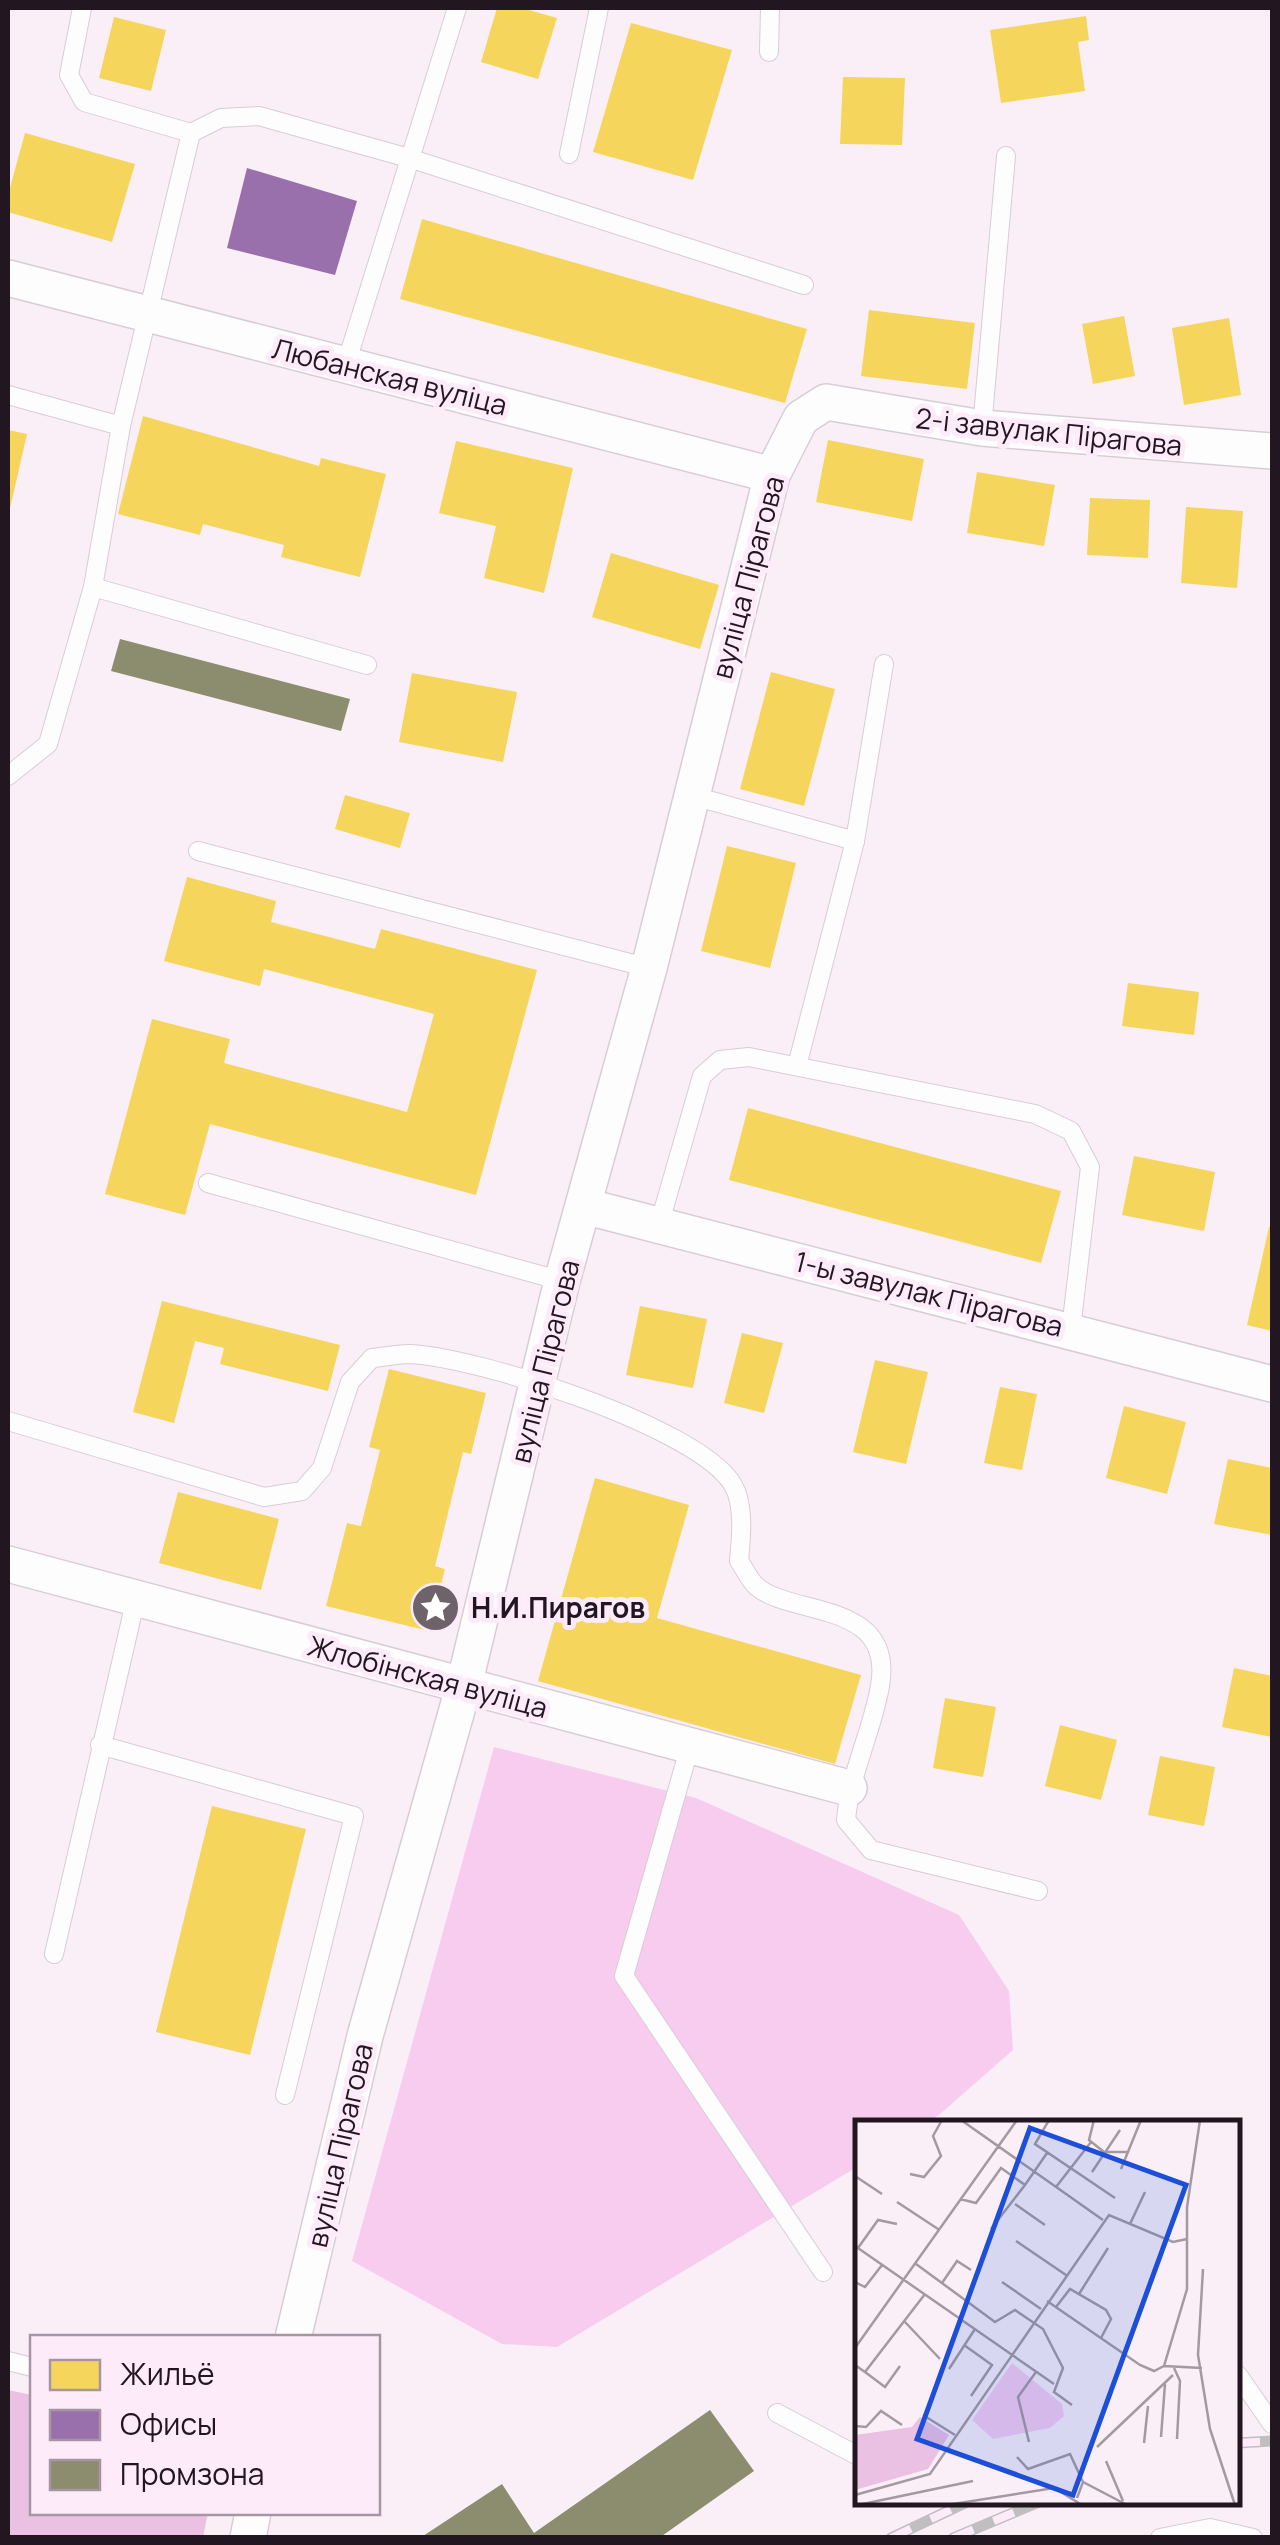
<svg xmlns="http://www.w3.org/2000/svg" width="1280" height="2545" font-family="Manrope,sans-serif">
<rect width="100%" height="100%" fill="#faeff7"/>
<polygon fill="#f7ccef" points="494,1747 696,1798 959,1915 1009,1991 1013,2050 939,2115 927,2122 858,2122 857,2167 557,2347 502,2344 352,2261"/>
<polygon fill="#eac0e3" points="8,2390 32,2395 32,2512 208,2513 203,2537 8,2537"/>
<g fill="#f6d55c">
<polygon points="497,8 522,8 557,18 538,79 481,62"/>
<polygon points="1086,16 1089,40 1078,42 1085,91 1001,103 990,30"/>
<polygon points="114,17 166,30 151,91 99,78"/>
<polygon points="631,23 732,50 693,180 593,152"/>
<polygon points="843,77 905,78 902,145 840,144"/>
<polygon points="25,133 135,164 112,242 8,212 8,195"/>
<polygon points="422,219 807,329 785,403 400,299"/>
<polygon points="869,310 975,323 967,389 861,376"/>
<polygon points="1124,316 1135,376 1093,384 1082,324"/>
<polygon points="1229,318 1241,395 1184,405 1172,328"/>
<polygon points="143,416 319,466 321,458 386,474 360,577 281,557 284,545 203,524 200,535 118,514"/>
<polygon points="8,430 27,434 9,513 8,513"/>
<polygon points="828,440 924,459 912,521 816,502"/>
<polygon points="456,441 573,468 544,593 484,578 496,526 439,513"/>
<polygon points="977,472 1055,485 1044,546 967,533"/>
<polygon points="1090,498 1150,500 1148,558 1087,555"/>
<polygon points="1186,507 1243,511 1237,588 1181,583"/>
<polygon points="611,553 719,585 700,649 592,617"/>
<polygon points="771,672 835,689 804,806 740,789"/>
<polygon points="412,673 517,692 503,762 399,742"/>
<polygon points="345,795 410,813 400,848 335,829"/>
<polygon points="727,846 796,863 770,968 701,951"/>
<polygon points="187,877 276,901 271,922 375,949 381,929 537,970 476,1195 210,1124 185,1215 105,1194 152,1019 230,1039 224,1063 407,1112 434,1014 264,969 260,986 164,961"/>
<polygon points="1128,983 1199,992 1194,1035 1122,1026"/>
<polygon points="748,1108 1061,1191 1041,1263 729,1180"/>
<polygon points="1134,1156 1215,1172 1204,1231 1122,1215"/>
<polygon points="1269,1227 1272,1227 1272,1331 1247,1325"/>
<polygon points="162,1301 340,1345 328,1391 220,1364 224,1348 195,1341 174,1423 133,1412"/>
<polygon points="640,1306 707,1319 693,1388 626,1375"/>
<polygon points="742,1333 783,1343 764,1413 724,1403"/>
<polygon points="875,1360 928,1372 906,1464 853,1452"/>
<polygon points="389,1369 486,1393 471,1454 463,1452 435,1566 445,1569 429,1631 326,1606 347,1523 361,1526 380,1450 369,1447"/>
<polygon points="1000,1387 1037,1394 1022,1470 984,1463"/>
<polygon points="1124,1406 1186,1422 1167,1494 1106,1478"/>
<polygon points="1228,1459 1272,1468 1272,1535 1214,1524"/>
<polygon points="595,1478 689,1505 657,1618 861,1675 835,1764 538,1681"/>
<polygon points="178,1492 279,1519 261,1590 159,1563"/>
<polygon points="1234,1668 1272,1676 1272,1737 1222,1727"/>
<polygon points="945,1698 996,1707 983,1777 933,1768"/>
<polygon points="1060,1725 1117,1740 1101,1800 1045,1786"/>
<polygon points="1160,1756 1215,1767 1204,1826 1148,1815"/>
<polygon points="212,1806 306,1829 250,2055 156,2032"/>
</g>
<polygon fill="#9970ab" points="247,168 357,201 335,275 227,248"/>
<g fill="#8c8c6e">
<polygon points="120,639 350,699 341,731 111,671"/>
<polygon points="710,2410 754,2471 659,2538 420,2538 502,2484 534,2533"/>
</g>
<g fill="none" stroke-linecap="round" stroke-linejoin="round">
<defs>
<g id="service">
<polyline points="82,8 69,75 84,102 191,133 221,118 259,116 412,159 804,285"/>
<polyline points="769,52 770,8"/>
<polyline points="569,154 599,8"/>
<polyline points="346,364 457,8"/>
<polyline points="8,395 121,426 191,133"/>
<polyline points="982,428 1006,156"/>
<polyline points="93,587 367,665"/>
<polyline points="8,776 48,744 93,587 121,426"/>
<polyline points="690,795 855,841"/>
<polyline points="198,851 649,968"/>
<polyline points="797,1066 855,841 884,664"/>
<polyline points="208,1183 562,1281"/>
<polyline points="659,1225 702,1076 720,1060 749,1057 1035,1114 1071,1131 1090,1167 1071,1329"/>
<path d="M8,1421L264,1497L302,1491L322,1468L350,1382L372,1358C384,1357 398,1354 410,1354C477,1357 699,1427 733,1485C745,1505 741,1539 739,1561C744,1568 749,1579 756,1586C790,1617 895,1599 880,1686C872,1732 850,1773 846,1820L871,1850L1038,1891"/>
<polyline points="100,1745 354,1816 285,2095"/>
<polyline points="690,1746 624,1976 823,2272"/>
<polyline points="54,1954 136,1598"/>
<polyline points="8,2361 32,2367"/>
<polyline points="1238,2375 1272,2424"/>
<polyline points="777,2413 858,2456"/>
<polyline points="1160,2538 1210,2528 1253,2538"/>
</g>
<g id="minor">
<polyline points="8,278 772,475"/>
<polyline points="584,1206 1272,1384"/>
<polyline points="8,1564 849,1788"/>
<polyline points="293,2338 365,2036 464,1685 562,1281 649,968 772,475 801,418 826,402 982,428 1272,451"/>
<polyline points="248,2538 253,2512"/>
</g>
</defs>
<use href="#service" stroke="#d8cdd5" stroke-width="20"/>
<use href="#minor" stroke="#d8cdd5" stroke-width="38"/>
<use href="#service" stroke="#fefdfe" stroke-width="18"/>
<use href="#minor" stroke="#fefdfe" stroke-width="35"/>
<defs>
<g id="rail">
<polyline points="1238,2443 1272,2441"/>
<polyline points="891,2538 967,2502"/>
<polyline points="953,2538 1039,2502"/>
</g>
</defs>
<use href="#rail" stroke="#c0bec0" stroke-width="11"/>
<use href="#rail" stroke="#feebfa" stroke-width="8" stroke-dasharray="22" stroke-linecap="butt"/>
</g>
<defs>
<symbol id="sight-disc" viewBox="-11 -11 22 22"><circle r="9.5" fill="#6e636b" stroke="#feebfa"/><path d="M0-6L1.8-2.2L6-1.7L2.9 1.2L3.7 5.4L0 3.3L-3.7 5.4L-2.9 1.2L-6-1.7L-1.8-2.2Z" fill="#fff"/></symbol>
</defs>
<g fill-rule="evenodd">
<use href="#sight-disc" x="408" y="1580" width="55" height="55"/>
</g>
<g text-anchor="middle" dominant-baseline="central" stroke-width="10" stroke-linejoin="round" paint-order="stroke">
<g font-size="28" fill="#221720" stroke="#feebfa">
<text transform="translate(390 376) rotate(14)">Любанская вуліца</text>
<text transform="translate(1049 431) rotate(6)">2-і завулак Пірагова</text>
<text transform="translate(747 577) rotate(-75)">вуліца Пірагова</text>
<text transform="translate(929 1293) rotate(14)">1-ы завулак Пірагова</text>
<text transform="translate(544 1361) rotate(-76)">вуліца Пірагова</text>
<text transform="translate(428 1676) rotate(15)">Жлобінская вуліца</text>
<text transform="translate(339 2145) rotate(-77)">вуліца Пірагова</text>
</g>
<g font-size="28" font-weight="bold" fill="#221720" stroke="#feebfa" text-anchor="start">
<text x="471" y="1607">Н.И.Пирагов</text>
</g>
</g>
<g transform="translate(855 2120)">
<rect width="385" height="385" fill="#faeff7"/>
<path d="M157,243L207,284L209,296L195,308L138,319L117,300Z" fill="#f7ccef"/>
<path d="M65,297L94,315L73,349L0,370V315L57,307Z" fill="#eac0e3"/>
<path fill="none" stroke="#a499a1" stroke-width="2.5" d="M106,0L248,100M194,0L180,24L260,78M239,0L234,20L249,32H272M266,49L286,0M237,52L265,10M55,54L69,57L86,36L78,16L87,0M0,56L27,74M201,67L236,22M105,79L121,83L146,48L170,65L192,33M42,82L83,109M160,84L190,105M275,104L290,72M136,109L170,65M161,121L211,155M0,126L199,264M3,128L23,100L42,104M61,144L140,202L160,190L188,209L208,248L199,272L217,285M348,149L343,235L355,309L380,385M0,162L10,167L27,145M147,162L186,189M87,163L102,141L116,150M224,174L253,128M192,181L285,245L299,251L309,246M201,187L215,169L251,190L256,199L246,218M50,202L85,239M109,225L137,245L116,276M0,228L162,0M0,245L10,252L70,174M309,246L332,169V87L345,0M309,246L347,248M319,248L325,261L322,319M94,249L120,209M10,252L30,267L45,246M68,295L100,315M0,306L11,307L26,291L47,305M306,317L310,264M174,322L163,277L181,252M289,323L293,286M242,327L318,255M162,337L173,349L215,334L228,362M251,341L268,381M0,375L75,354L254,95L318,122L332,119M222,378L228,362L272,385M3,385L118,361M92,385L199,368L227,385"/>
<path fill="#1d4ed8" fill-opacity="0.15" stroke="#1d4ed8" stroke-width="5" d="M175,8L331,65L218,375L62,319Z"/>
<rect width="385" height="385" fill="none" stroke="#221720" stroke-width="5"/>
</g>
<rect width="1280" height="2545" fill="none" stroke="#221720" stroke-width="20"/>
<rect x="30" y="2335" width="350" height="180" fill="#feebfa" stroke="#a696a3" stroke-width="2.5"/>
<rect x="50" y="2360" width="50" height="30" fill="#f6d55c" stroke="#a696a3" stroke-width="2.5"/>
<text x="120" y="2385" font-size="30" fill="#221720">Жильё</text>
<rect x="50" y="2410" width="50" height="30" fill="#9970ab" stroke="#a696a3" stroke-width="2.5"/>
<text x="120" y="2435" font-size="30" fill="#221720">Офисы</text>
<rect x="50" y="2460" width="50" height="30" fill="#8c8c6e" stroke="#a696a3" stroke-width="2.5"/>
<text x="120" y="2485" font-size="30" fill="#221720">Промзона</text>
</svg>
